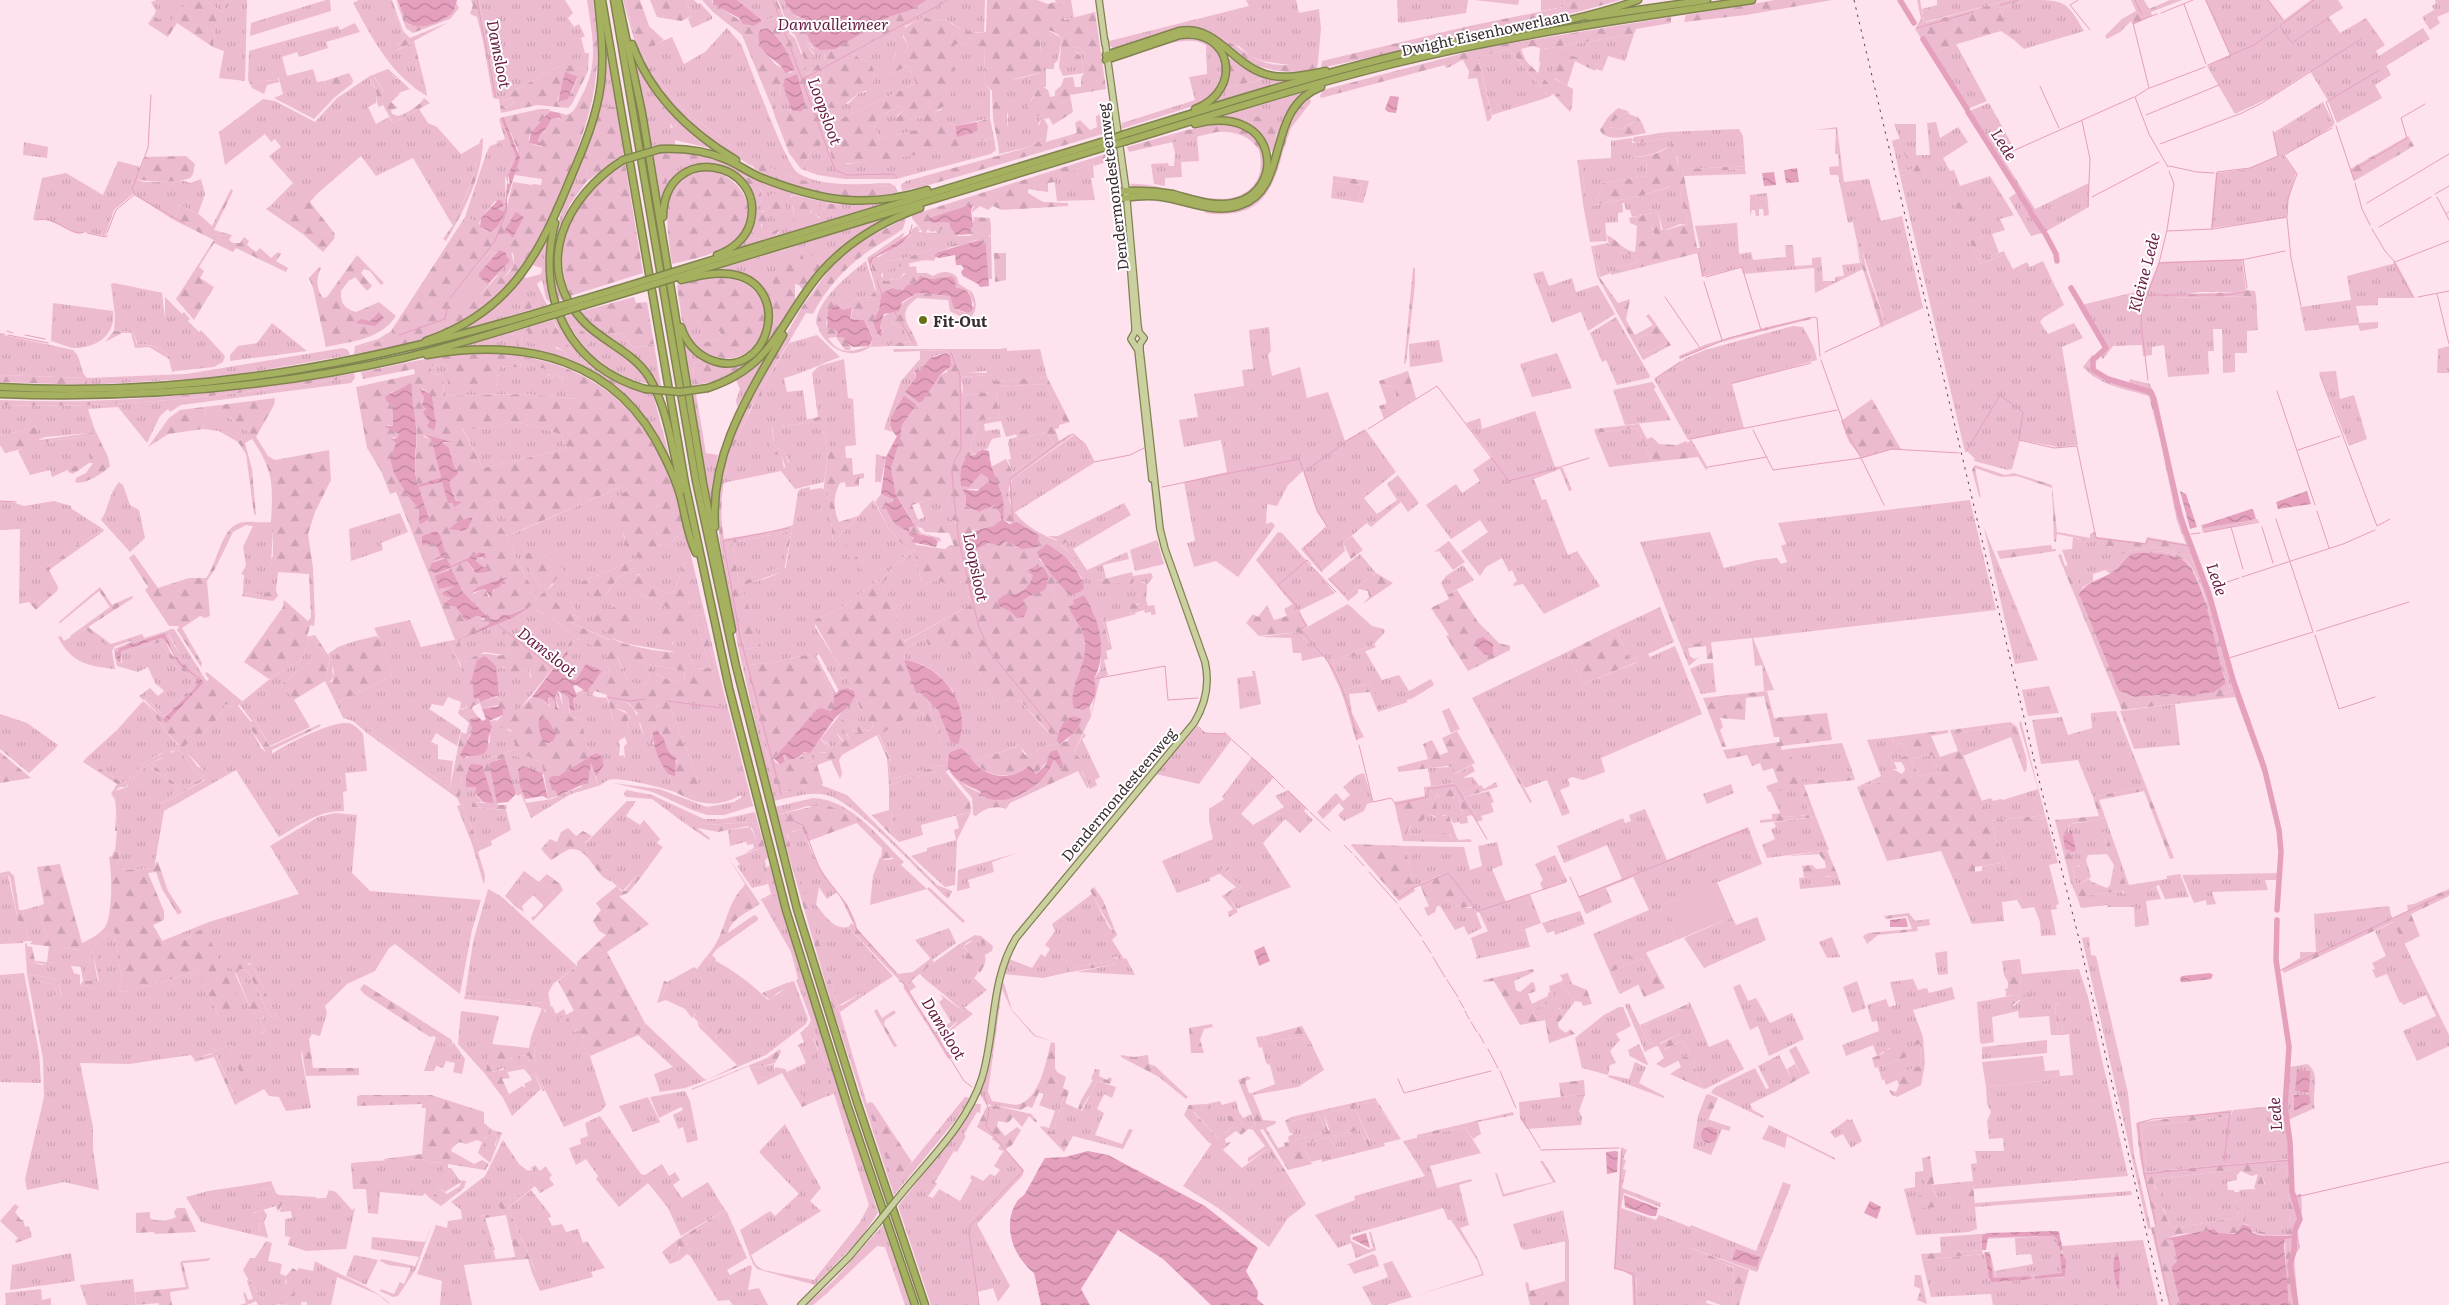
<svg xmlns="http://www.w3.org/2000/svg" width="2449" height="1305" font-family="Literata,serif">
<defs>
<pattern id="grass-tufts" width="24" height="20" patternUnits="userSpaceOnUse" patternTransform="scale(1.25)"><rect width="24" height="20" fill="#edbbd0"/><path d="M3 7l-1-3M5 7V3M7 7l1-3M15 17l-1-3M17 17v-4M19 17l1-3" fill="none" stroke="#cca1b3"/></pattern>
<pattern id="forest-firs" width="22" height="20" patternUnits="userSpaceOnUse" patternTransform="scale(1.25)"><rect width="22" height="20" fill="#edbbd0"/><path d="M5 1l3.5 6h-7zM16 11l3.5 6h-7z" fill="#cca1b3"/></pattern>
<pattern id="water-waves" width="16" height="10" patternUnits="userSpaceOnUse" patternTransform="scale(1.25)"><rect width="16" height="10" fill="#e5a0bd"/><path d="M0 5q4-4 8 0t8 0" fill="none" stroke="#bb839a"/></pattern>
</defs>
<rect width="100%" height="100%" fill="#fee2ed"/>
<g fill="url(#grass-tufts)" fill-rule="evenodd">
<polygon points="156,0 188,0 173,21 159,20 154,15 156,11 151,2"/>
<polygon points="205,0 228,0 223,13 231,0 247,0 245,81 219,78 224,51 213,47 215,29 223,13"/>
<polygon points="326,0 330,0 331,11 250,36 251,23"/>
<path d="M359,0H390L405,39L397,44L398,50L411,43L423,88L426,89L427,96C390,74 373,39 353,3Z"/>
<polygon points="479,0 565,0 573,13 568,18 574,27 579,24 585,36 581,38 585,53 589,53 588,71 577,66 559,66 503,97 504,100 513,98 515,102 504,108 500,106 499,99 493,98 483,41 486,40"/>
<path d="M623,0H626L631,25L641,51L672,37L684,64L705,52L727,28L741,44C750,65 785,164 798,173C820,188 864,184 889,183L895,186L898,192L895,193L891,186C868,187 844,189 821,185C797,181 775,168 751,164L753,167L726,150L731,144C687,116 666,98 642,52L638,53Z"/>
<polygon points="686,0 694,0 698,4 700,3 712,16 712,19 692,28 688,19 692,16"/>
<polygon points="737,0 774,0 780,16 763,21"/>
<polygon points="778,0 784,0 789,10 797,17 791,27 791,32"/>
<polygon points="948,0 985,0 984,32 967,33 945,19 934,21 925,17 905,26 903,37 908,45 906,52 896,51 893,62 885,76 908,66 916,83 826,126 817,109 807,77 816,70 822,72 823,77 818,85 823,96 848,104 859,93 866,92 874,75 870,62 860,59 852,52"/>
<polygon points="1055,0 1071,0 1074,18 1062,19 1062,13"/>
<polygon points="1246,0 1296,0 1299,13 1319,9 1321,29 1318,61 1297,66 1262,61 1250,56 1239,46 1227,44 1208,30 1198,27 1180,28 1118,48 1113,48 1108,44 1109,41 1249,6"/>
<polygon points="1397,0 1468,0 1468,1 1466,13 1401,23 1398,22"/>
<polygon points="1474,0 1519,0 1518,5"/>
<polygon points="1541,0 1565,0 1563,7 1541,11"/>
<polygon points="1937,0 2009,0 1924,22 1922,9 1937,5"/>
<path d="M2028,0C2064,0 2066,0 2084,31L2024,49L2014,40L2018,35L2005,21L2000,8Z"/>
<polygon points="2205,0 2269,0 2284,20 2311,0 2338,0 2343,8 2329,17 2340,33 2366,18 2385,45 2376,51 2379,56 2423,28 2430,39 2386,66 2391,75 2375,85 2382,98 2337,123 2327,99 2310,71 2269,98 2235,114 2207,66 2230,55"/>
<polygon points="2435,0 2449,0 2449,12 2437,17 2440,23 2430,30 2422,17 2434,10 2432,6 2436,3"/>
<polygon points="355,23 360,32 326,42 328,48 299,57 297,52 282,57 287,76 313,69 317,82 325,81 327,88 351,81 353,83 335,97 314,119 274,98 283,94 277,70 268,61 275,80 261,81 253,86 248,80 249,51 338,26 340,30"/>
<polygon points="1047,30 1062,38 1058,60 1054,64 1054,69 1046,69 1046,87 1039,87 1031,100 1033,113 1042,118 1038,124 1044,130 1044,137 1033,146 999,154 998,144 1004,143 1008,124 1008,108 1000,98 1000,91 1006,82 1039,73 1041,35 1043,31"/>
<polygon points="790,34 795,38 801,54 815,54 806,45 806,41 812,48 824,52 825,61 810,69 811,71 806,74 788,35"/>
<polygon points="1634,34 1625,61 1608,56 1604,67 1564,54 1555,79 1573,89 1572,107 1538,74 1543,49"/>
<path d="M1195,37C1219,47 1223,57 1223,81L1206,102L1121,129L1122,123L1195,100L1189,77L1207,74L1206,45C1183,31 1141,56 1115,61L1177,39Z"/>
<polygon points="604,39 616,107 601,108 582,162 588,174 568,198 570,204 560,226 555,254 556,273 564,299 557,301 552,266 555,235 565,199 596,118"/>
<polygon points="953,44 984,45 985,84 990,90 990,118 955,126 954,123 942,126 937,123 934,112 941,110"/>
<polygon points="1956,44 1987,101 1965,110 1930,52"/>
<polygon points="1074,47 1080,48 1085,55 1082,64 1084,73 1063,76 1059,67 1061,67 1064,63 1067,65 1079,54 1074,50"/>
<polygon points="1509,49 1549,97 1492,115 1478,57"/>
<polygon points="634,60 662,105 660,119 670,123 671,128 675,127 677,120 721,155 710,150 709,148 675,140 675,145 651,146"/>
<polygon points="387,70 396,79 398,78 410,89 389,96 386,95 374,76"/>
<path d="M370,76V81L377,92L376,103L368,107L376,124L389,117L393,123L419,109L428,123L437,127L461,154L480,143C475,171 469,199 450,221L413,158L376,176L361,156L318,193L316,191L296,212H282L270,206L293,183L269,156L281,147L275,139L271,142L265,134L225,165L219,132L263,99L275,101L315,122L337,98Z"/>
<polygon points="1264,77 1302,78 1210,104 1219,97 1225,88 1257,81"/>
<polygon points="775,86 779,86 780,94 789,103 790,101 792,111 787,109 774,114 773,110 776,108 770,93"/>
<polygon points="1307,91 1285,115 1276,144 1277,133 1246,118 1244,122 1214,119"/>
<polygon points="2323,102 2334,125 2309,142 2283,155 2296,173 2288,202 2286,218 2211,228 2216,173 2247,169 2278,156 2273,133"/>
<polygon points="1989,103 2015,150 2002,157 2035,209 2089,183 2089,207 2045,232 2031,236 2009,198 2017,192 1967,112"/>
<polygon points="900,106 903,111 897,116 899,122 923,117 925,128 879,139 874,125 877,118"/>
<path d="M1628,111L1629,114L1639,118L1643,125L1633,122L1622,129L1607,127C1613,118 1622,118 1628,111Z"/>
<polygon points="1936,122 1940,138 1958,127 1968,142 1943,158 1950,171 1954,170 1960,186 1990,176 2014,215 2000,219 2005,230 1992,234 1999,253 1982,260 1976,243 1987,235 1970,240 1980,264 2005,254 2013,269 2027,262 2030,267 2043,261 2064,305 2043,318 2040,322 2048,334 2074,323 2083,338 2062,347 2078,445 2058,447 2020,440 2012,469 2008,470 1974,461 1975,459 1966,450 1965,452 1900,176 1921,172 1900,139 1894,124 1916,124 1916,155 1930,155 1927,123"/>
<polygon points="1837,127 1844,182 1869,179 1881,221 1902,216 1923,308 1886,325 1852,219 1852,222 1848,223 1838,175 1830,175 1829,167 1839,166 1838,154 1835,154 1836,129 1815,130"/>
<path d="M1739,129L1743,136L1745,166L1688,169V171L1745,169L1746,174L1684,176L1682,169L1679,170L1675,143C1662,150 1647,159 1632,156L1642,161L1647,160L1646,176L1603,183L1599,195L1595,199H1586L1582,167L1578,165L1577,160L1611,158V141L1632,138V143H1635L1670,138L1668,132Z"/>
<polygon points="1197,136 1199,161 1181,162 1182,177 1165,178 1165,186 1154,184 1151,164 1168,163 1169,166 1174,166 1175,153 1172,141"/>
<polygon points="994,138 996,150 991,154 896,179 844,179 818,175 801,169 812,150 821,145 827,147 831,155 847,164 886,159"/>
<polygon points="24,142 48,147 47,158 23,155"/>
<polygon points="501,142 511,163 505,178 506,209 503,211 496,208 504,207 502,201 495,201 481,218 479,223 465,217 486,154 490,146"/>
<path d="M1262,148C1265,160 1265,171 1259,182C1238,217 1167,193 1135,188L1129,184C1165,180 1224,217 1252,187C1262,176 1262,164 1259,150Z"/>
<polygon points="1894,148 1901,148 1914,169 1899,172"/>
<path d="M1280,150L1283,151C1272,196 1257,220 1205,213V210C1255,215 1269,195 1280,150Z"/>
<path d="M661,152H685L684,158L690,159L689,163L703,161L726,167L727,164L796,195L791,196L789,200L791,202L795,218L810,215L812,210L819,218L842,208L839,204L825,203V209L821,210L815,200L846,204L893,201L775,237L779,232L775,230L771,232L761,230L764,211L754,213C755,224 750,230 753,239L757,238L763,240L732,250L746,235L751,199L731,172L676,177L667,189L661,207L653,154ZM741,175L765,183L760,188L762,199L759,206H755L751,187L745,183Z"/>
<polygon points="118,161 141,167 137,179 144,182 185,181 190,183 201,179 205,194 198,214 180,205 174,220 133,194 114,210 105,236 85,232 79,234 46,219 33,220 42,178 66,173 103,195"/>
<polygon points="1093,163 1094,178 1091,178 1095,200 1057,201 1054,177"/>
<polygon points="921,177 922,183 929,185 902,191 901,185 906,181"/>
<polygon points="1333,181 1362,185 1357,202 1331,198"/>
<polygon points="1670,187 1680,191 1688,225 1680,224 1663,231 1658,212 1632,217 1630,210 1626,210 1624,203 1622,203 1623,212 1618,213 1618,222 1605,223 1607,241 1590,242 1583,204 1589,204 1590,206 1640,196"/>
<polygon points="1767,193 1769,215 1764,216 1763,209 1759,209 1759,216 1756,216 1755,210 1752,210 1750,216 1750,195"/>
<polygon points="889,217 859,235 826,263 805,260 798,247 795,246"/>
<polygon points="1647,220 1651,224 1654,237 1636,243 1637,226"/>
<polygon points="1737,223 1739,254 1751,252 1753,260 1786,257 1785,245 1793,245 1795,266 1812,265 1812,258 1821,257 1823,281 1835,281 1835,277 1844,276 1842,265 1860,263 1856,241 1863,269 1815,293 1814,268 1743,274 1741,267 1702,277 1697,248 1700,248 1695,226"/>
<polygon points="917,226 920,230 918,232 937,233 936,230 950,227 957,236 970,236 983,228 991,228 991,238 990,235 963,245 928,250 903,259 891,261 879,257 906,239 910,236 912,229"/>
<path d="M549,234L545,263L551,303L546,299L542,280L537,284L547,305L531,310L532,309L521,303L522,307L519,310L520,313L452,333C481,318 502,300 524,276L526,278L541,274L542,268L532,265Z"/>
<polygon points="1608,243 1619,270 1600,277 1593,246"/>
<polygon points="787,249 780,255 780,272 773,277 773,284 770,289 773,300 769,304 750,280 704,273"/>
<polygon points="1620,251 1634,256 1639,262 1624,266"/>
<polygon points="511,252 514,264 503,279 497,275 509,262 508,253"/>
<polygon points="2242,259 2246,290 2239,292 2200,292 2165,298 2256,296 2258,330 2247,331 2247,353 2235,353 2235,372 2223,373 2222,329 2213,329 2214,351 2208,351 2209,374 2168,377 2164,345 2152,347 2152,355 2143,356 2142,345 2113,346 2103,359 2101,357 2107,348 2081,305 2148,289 2159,262"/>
<path d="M866,261L875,290L870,297L856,299L849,306L839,300L825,324L826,322L827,329L821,334L816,323C817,300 848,275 866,261Z"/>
<polygon points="2396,263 2415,298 2378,298 2378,305 2356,306 2359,323 2378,322 2378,328 2360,331 2358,325 2305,331 2300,307 2351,300 2347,276"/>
<polygon points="905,264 909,264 910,267 916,266 917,274 904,273 900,278 883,281 883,272"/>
<polygon points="1543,271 1549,286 1572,278 1576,292 1598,285 1615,314 1588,331 1581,312 1552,323 1533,274"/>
<path d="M114,283L163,293H162L165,319V297L182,314L184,312L190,319L188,321L199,332L201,330L225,356L223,362L214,367L176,371C171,354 156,342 138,345L133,332L114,331L115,316L111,284Z"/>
<path d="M53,303L113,311C116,333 100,346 78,348C70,349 59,343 51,341Z"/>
<path d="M583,311L608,333L622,334L634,348L654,344L661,386L657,385C650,372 642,360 630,351C612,338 594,330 579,312Z"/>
<path d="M573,314C585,333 605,342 622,355C633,363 641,373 649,384C622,379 604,366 584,348L591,340L578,326L571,328L564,317Z"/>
<path d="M771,316L772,328L766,343L768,345L750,363L748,361L725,367L701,360L693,364L695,385L690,387L682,335L694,352L733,364C756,350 770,346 771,316Z"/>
<polygon points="883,317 904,330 911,343 898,342 889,346 870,347 873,339 882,333 880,326"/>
<polygon points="1616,317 1650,376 1649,378 1617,385 1606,360 1602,362 1590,333"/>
<polygon points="702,318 720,331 721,338 695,345 688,337 682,321"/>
<path d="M557,319C571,346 591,375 619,387L621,384L653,394L673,470L635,409L586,370L587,367L565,342L555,348L564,351L567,358L564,359L522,348L521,332L528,331L542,338L540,328L549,326V332L558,329L553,320Z"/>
<polygon points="272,323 307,351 230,361 230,355 238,346 257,343"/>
<path d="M1793,326L1803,327C1809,338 1815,347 1817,360L1732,384L1744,428L1688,440L1654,379L1686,358L1705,350Z"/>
<polygon points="1269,327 1271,351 1268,355 1272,376 1300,367 1307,398 1328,392 1345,441 1365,429 1396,472 1364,498 1377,514 1397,500 1387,484 1398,475 1419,503 1408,512 1401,502 1371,527 1367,523 1343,543 1345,551 1321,572 1301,549 1327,527 1317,512 1303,471 1288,485 1277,506 1267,504 1266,524 1272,522 1275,526 1238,577 1216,561 1194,567 1187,543 1195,541 1184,482 1227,472 1221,440 1184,447 1179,420 1198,417 1194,394 1244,386 1242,370 1253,369 1249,330"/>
<polygon points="1759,329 1759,332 1718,343 1680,359 1679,356 1707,344"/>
<polygon points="391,331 397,337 360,346 358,350 361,353 354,354 355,346 378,339"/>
<polygon points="509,333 511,335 516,333 518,348 480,346 449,350"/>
<path d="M0,334L73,350C82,357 79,370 87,378L186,374L343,348L348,350L350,355L224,377L87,385L86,378L0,375Z"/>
<polygon points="1646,334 1661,338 1666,344 1646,353 1637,339"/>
<path d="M817,335L840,357C820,364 804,373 784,378L787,392L803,390L807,420L781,425V427L821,420L828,456L824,482L795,489L781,471L723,483L732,448L761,389L789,343ZM772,426L775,447L785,452L789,462L784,468L781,454H772Z"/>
<polygon points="1439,340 1443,362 1410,367 1409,344"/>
<polygon points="2449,346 2449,373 2437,373 2438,349"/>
<polygon points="1007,348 1007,351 1040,349 1047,377 995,381 993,392 963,395 962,377 986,375 987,371 960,373 952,351 998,351 999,349"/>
<path d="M946,350V353L933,356L920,371L914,372L916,377L905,392L919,403L917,405L904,397C898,409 885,418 892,432L884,429L901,381L920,359V351Z"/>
<polygon points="1557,353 1572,388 1532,397 1520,364"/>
<path d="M2092,355L2096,356L2090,364C2091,381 2135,388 2150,392L2149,396C2126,389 2100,386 2083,367Z"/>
<polygon points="764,358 765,359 737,407 736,400 740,389 736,380"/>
<polygon points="844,359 848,398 853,399 856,445 832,448 829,447 823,417 818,417 812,373 819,366"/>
<polygon points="521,362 576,378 572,380 548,373 547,375 561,378 563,382 577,387 586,397 579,399 524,394 443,396 444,377 442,375 432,374 430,366 444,364 447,366 448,373 496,386 499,366 520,368"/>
<polygon points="2336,371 2340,399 2354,395 2367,439 2349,446 2319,372"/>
<path d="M354,373L355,378L351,383L181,405L170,412L168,409L160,416L147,443L118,407L88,409L95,430L91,433L45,437L38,440L36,427L0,436V408L2,405C114,409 224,396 335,380L350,377V374Z"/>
<polygon points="1652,382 1656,387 1654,389 1671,420 1625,425 1613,390"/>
<polygon points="1044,384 1054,399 1064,421 1006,437 1001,421 984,424 985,431 999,429 1001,437 992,439 987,449 981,449 977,454 970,451 971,444 980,420 1000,417 996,396 998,387"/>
<polygon points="1396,386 1396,400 1387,404 1381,387"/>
<polygon points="696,394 706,453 718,455 713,481 711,505 692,395"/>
<polygon points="212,408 219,410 250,433 238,442 219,431 203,429 206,409"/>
<polygon points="1535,411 1555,467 1562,466 1572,490 1569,491 1560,469 1534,479 1542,500 1546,499 1568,555 1577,551 1600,586 1544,614 1523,584 1514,586 1513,584 1517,581 1512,570 1509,572 1502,558 1486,567 1480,576 1461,551 1488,532 1480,520 1451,539 1426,505 1456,484 1462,493 1480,481 1473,470 1492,457 1466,423 1480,418 1482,429"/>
<polygon points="512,422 536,426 562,435 566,449 483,468 462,427 487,429"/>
<polygon points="1637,428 1652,462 1609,467 1595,433"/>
<polygon points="1046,432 1054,443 1013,473 1008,460 1011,459 1008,442"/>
<polygon points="1074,435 1083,442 1094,463 1014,513 1009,496 1012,479"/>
<polygon points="87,437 94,452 90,460 52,477 50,470 30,475 18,451 22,449 24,454 31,446 50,441 52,443 56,440"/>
<path d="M119,482L123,485L130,505L139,510L145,538L130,552L101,520C109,508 109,493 119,482Z"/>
<path d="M625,485L627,490L610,503L609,511L605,516L617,522L623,529L624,539L642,558L659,544L667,546L685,530L718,670L753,806L724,815H707L692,810L653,792L613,783L659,789L707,807L734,802L742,797L741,795C723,805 708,806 689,799L699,783L668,701L687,703L711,672L716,670L701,613L696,622L710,668L695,669L688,654L628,644L611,638L610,640L572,623L571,622L580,617L572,615L575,609L570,601L560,606L544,592L554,584L529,569L544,592L536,599L534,591L519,565L506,534L494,517L490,502L495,499L513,534ZM635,558L633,568L618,578L606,594L583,581L619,567ZM685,561L693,578L684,600L691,603L672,645L669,638L668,608L632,589H625L638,574L649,575V585L670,594L675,590Z"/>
<path d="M810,487V490L820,488L828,490L833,543L873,500L890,531L909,551L879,582L846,546L875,583L838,610L816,619L815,627L839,665L836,668L842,679L846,677L853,689L848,688L839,691L819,654L816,656L836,693L834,696L816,660L811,654L769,663L746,665L774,784L783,792L821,785L847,795L937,885L952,891L949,898H947C922,875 855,800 826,795C809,791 790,798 773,801L738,646L720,543L723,542L730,588L745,649L760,647L741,586C755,581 778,577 786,567L798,492L800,489Z"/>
<polygon points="940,495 949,504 956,525 941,524 941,526 922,526 922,528 917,527 920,524 918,520 924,517 919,503"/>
<polygon points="1970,500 1996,610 1753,638 1774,690 1764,691 1762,665 1755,666 1752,638 1684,645 1669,610 1667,611 1640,542 1710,532 1724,568 1757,560 1777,558 1781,564 1787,562 1781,546 1786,544 1778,523"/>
<polygon points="0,501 9,501 24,506 54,501 71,506 72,509 103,529 72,548 47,569 55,588 36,606 29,602 19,604 20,529 0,530"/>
<path d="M1124,503L1131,515L1073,549L1087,570L1127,552L1129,559L1103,565L1106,578L1097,581L1116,583L1134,581L1133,576L1151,573L1153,577L1147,585L1142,581L1141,602L1134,605L1130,614L1135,613L1136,614L1106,622L1112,649L1106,651L1108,659L1104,660L1108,675L1100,679L1091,716C1092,703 1097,693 1094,679L1102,667L1103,654L1109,642L1102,617L1094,613L1084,595L1069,602L1056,599L1050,587L1058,580L1061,584L1082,579L1073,564L1077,560L1060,544L1072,540V536L1059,541L1048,536H1058Z"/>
<polygon points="400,513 408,532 381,543 383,550 351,561 349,529"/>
<polygon points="2258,519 2258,521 2203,533 2201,525"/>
<polygon points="253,526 273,529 271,563 278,572 276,590 262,595 243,593 244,575 241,574 246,566 243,547"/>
<polygon points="1984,528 2038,660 2015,664"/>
<polygon points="780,529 782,533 789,531 783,566 739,583 732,543 770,535 769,532"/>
<polygon points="1278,532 1282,533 1335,593 1298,611 1256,560"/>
<path d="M2073,537L2086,542H2103L2104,546L2114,547L2113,559L2127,551L2154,547L2190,556L2206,590L2221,651L2233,686L2231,691L2222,695L2221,693L2230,687L2227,677C2218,650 2205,572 2183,558C2173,551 2158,551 2146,551V553L2127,557L2111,574L2105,570L2093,574V581L2083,587L2077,582L2081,572L2068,566L2062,550L2072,549Z"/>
<polygon points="1157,540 1164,564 1135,571 1130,550"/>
<polygon points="1449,541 1465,562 1453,570 1439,551 1434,552"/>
<polygon points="914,549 921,581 927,583 935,580 955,585 957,580 966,584 970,605 903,642 896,617 913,586 894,610 883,583"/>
<polygon points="1360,554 1376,573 1344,596 1328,579"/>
<polygon points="1463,565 1474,580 1447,595 1441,583 1446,576"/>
<polygon points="1348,604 1372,626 1384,629 1385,632 1374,644 1328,663 1324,656 1302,661 1301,653 1293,653 1291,638 1260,637 1299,632 1309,645 1312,643 1302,630"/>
<polygon points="530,606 557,621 576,638 607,652 609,675 604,672 576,680 571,668 573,665 569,649 574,641 573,640 556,664 552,665 534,652 533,653 504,642 509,653 504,655 484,652 466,663 458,641"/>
<polygon points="1660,607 1674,642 1648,654 1650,657 1675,646 1702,714 1601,758 1605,772 1583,780 1572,777 1568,779 1570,786 1560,790 1570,813 1562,816 1547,780 1525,788 1472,698 1567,652 1583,684 1638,662 1637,657 1630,660 1615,628"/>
<path d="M410,620L421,647L448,641C456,655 476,694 465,709L460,708L461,702L448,697L443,706L432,704L429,709L461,730L457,746L436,733L431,742L438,745V759L453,761L450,788L368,731L367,733L353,721L343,718L336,703L392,676L380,640L374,628Z"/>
<path d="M85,629L110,647L115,646L112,651L115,669C88,666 71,663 58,637L61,636L64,641Z"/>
<polygon points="171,629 174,629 207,682 183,660 167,631"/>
<polygon points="312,637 325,655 324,658 309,663 281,685 293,698 310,727 270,746 254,719 252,721 239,704 271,678 300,661"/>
<path d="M925,638L928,645L963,649L971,656L995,703L1008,700L1010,703L1020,700C1021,702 1047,732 1050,734C1052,735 1057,736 1058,736L1059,743L1043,747L1028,756L1019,745L974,762L961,748L950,752L947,760L949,769L946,772L970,802L953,806L954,816L921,825L923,835L899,842L890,834L893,811L889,810V785L944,769L943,765L891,779V761L879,734L917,711L923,713L938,751L943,749L926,696L938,710L951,743L953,691C940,674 927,663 904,660L906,648Z"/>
<polygon points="355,641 355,646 332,668 333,677 329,683 326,676 330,658 328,654 338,647"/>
<polygon points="161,642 173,664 196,682 165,717 146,698 143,700 139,696 150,688 158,696 164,691 155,683 148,667 138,672 117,666 116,662 122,663 122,653"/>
<polygon points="1365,651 1382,680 1399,675 1409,691 1431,679 1434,685 1413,698 1381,709 1370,684 1343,690 1333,664"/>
<polygon points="617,656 645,663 651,684 629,683"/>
<polygon points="1713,663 1716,692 1701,694 1690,669 1701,664"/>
<path d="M649,664L684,671L685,684C671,680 655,678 649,664Z"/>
<polygon points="502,666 512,677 529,669 530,676 538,687 516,713 509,698 499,700 496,697 499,695 496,670"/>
<polygon points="1252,671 1255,671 1261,704 1240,709 1237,678 1253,676"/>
<polygon points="2049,686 2059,713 2028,716 2022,690"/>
<path d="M583,690L596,697L607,698L620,746L619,756L623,755L625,758L624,747L627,743L625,737L629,729L627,723L630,717L625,711L615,708L617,704L624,701C640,709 636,723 645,736C647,739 652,741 653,743C658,748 674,785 675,792C663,788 619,776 608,780C605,781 602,785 598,786L596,777L604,765L602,756L588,750L581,718L570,717V710L575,711L573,699L577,696L576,693Z"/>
<polygon points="558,691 565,712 557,714 551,710 548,698 551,697 555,702 555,709 559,708 555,697"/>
<path d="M855,696C859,708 863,717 873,723L871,731L861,729L857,717H849L857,728L858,733H855L849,724L846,734L849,738L844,742L837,733L840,742L831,748L827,742L821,739L828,749L827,752L818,753L814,761L809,763L802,756V753L810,752Z"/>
<path d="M143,701C155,715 166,733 179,746L170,752L172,753L179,750L197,773L204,776L199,781L180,788L151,763L163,758L162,753L154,756L123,783L85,759L117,730Z"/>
<path d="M225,704L235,708L247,721L246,727L251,729L261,748L270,755C284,745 331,721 347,723C353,723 359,729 363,734L367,771L345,773L347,791L343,792L344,811C319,810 300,825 279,837L236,770L164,811L154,868L121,870L118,866L120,852L115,851L117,831L115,791L127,787L130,781L148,765L178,790L161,803L162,804L205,780L206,773L182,747C200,734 218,725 225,704Z"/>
<polygon points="2175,704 2180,745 2134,749 2120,711"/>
<polygon points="1449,708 1460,729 1451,733 1442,711"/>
<polygon points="2116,711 2146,786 2093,797 2078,760 2041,764 2032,720 2062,717 2068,735 2092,728 2091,713"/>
<polygon points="0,714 27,723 58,745 55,749 53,747 31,768 27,769 0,745"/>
<polygon points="497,720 495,723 512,732 516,749 487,759 464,759 490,742 489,721"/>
<polygon points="2021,721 2045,815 1990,821 1981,801 1991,798 1993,801 2001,799 2003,800 2038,789 2019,723"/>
<polygon points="1197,726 1207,734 1222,734 1225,732 1232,739 1199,784 1156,774"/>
<path d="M2012,726C2019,733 2030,763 2026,771L2024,772L2011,737L1963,756L1954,733Z"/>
<polygon points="1084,733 1086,736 1082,739 1100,777 1095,780 1097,785 1090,789 1074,752"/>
<polygon points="1893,737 1894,745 1903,743 1908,755 1891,761 1893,769 1902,774 1905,770 1904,765 1913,777 1857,787 1881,776 1867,740"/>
<polygon points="1842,743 1854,776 1802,783 1788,749"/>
<polygon points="515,755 521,758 527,756 542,763 545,774 519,775 520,786 526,803 552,799 570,791 571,794 531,818 521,794 518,796 516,794 505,758"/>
<polygon points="1932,755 1940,772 1919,776 1910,759"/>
<polygon points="1252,757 1274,777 1241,814 1253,825 1284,807 1275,796 1288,790 1306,808 1304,811 1313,820 1300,833 1285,819 1263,843 1291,887 1237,909 1228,896 1230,893 1242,887 1226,874 1229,870 1225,864 1221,873 1210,878 1210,881 1177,893 1162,861 1213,839 1209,820 1209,809 1224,799 1222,797"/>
<polygon points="1472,765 1475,771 1463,778 1473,777 1479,786 1463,793 1454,783 1431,786 1428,768 1452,767 1455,774"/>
<polygon points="1364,773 1373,802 1367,804 1364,811 1344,821 1338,815 1344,809 1339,803 1323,819 1317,812 1336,793 1343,801 1350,795 1343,787 1357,775"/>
<polygon points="462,774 466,774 466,787 476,787 475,794 482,802 471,802 472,807 506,810 511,830 491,841 492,845 481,850 462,804 460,804 457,798 460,797"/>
<polygon points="1731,784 1734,793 1707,804 1703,794"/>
<polygon points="1800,787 1810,815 1782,817 1770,791"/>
<polygon points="626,790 652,795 704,819 723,819 755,812 759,827 755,828 748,822 710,825 685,819 683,822 652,799 626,797 624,794"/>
<polygon points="1489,791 1494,802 1491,803 1494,812 1481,816 1483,820 1476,822 1473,815 1475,813 1464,797"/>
<polygon points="1437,793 1439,798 1453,799 1455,793 1458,795 1463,815 1460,822 1453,823 1451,819 1445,815 1438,817 1435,794"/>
<path d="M813,798C852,800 878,837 904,862L901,865L927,889L929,887L965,921L963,923L927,889L870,905L873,876L880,857L884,860L894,859L867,829L865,831L845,812L808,806L777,815L775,807Z"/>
<polygon points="627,801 636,801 626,816 640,825 644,820 660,839 657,843 663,847 641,877 637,875 623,891 611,881 612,880 585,848 585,844"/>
<polygon points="1645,809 1667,860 1748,827 1762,864 1665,904 1676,927 1672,929 1677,940 1608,968 1593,934 1649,910 1633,877 1606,888 1612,902 1586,914 1578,897 1622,879 1607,845 1564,863 1557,846 1623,818 1625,823 1631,821 1629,815"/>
<polygon points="971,812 957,840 955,885 945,887 911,856 927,851 927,848 956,840 954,830 959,828 956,816"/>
<path d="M335,813L357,815L352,873L370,891L481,900L472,930L460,994L395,944L389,948L375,971L347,984L325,1006L327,1013L320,1036L308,1033L301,1054L311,1108L286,1111L279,1097L269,1096L264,1089L238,1103L216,1054L229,1049L244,1079L231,1045L215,1051L212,1046V1053L194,1059L191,1055L129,1064L80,1063L93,1127V1149L99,1190L64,1182L27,1190L25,1179L44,1097L43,1059L28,979L53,984L58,995L62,996L57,979L27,974L25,944L27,943V955L31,962L42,965L60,963L47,962L49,946L79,950L91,945L98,982L83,981L81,967L71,966L74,973L80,975V985L102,990L95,944L114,931L122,981L119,990L121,992L153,985L196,971L219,1016L204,928L184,940L164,944L162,941L209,922L299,894L270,846L318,817ZM249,963L252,965L276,1015L274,1018L269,1015L249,973L244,969H238L264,1018L267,1034L261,1033L265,1031L264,1027L251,1010L234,971Z"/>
<path d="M1428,814C1440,818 1450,829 1452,842H1441L1440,836L1407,834L1410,827Z"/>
<polygon points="1816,817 1829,850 1767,858 1762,845 1775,839 1771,829 1776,827 1774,822"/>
<polygon points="2105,817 2129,885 2167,879 2167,876 2180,874 2189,897 2165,899 2159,885 2156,886 2161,899 2146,901 2149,925 2135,927 2134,907 2107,907 2107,905 2081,908 2077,897 2120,891 2125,894 2105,831 2103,836 2106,843 2107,854 2088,855 2086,860 2091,877 2080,884 2076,883 2072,869 2074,867 2080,866 2068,853 2076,849 2070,824 2099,820"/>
<polygon points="2046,818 2058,863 2049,865 2059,904 2056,905 2057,909 2051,910 2056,935 2041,936 2040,922 2034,907 2022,909 2017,900 2002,902 2004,921 1972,924 1951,874 1982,871 1982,866 2002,863 2017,900 2020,899 1995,837 1993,825"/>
<polygon points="750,827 756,839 730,846 728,830"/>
<path d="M803,829L806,842H808C813,854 818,867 826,877C838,894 851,906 857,927C849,920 845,903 837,892L827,899L819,887L816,905C825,915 833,930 848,927L893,976L863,996L861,993L838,1006L867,1104L900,1177L965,1097L970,1098L955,1121L894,1195L833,1009L838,1006L789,845L788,833Z"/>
<polygon points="1497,842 1503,865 1492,869 1506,902 1530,894 1541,923 1525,929 1530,947 1476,959 1477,956 1471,938 1488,931 1479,912 1476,913 1482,928 1468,935 1464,926 1455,930 1440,906 1437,906 1435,912 1428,916 1424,908 1429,906 1427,902 1435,895 1453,902 1455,907 1460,905 1462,908 1472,908 1447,872 1414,887 1405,846 1464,847 1470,870 1482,866 1478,846"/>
<polygon points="760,848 768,884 752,888 737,866 740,864 735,858"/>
<polygon points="1017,853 992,862 994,872 968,880 970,888 957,891 958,870"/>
<polygon points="726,854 760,904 757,906 743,887 745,884"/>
<polygon points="1555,855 1567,881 1543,890 1540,883 1543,880 1535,864"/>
<polygon points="524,871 539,882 516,907 505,896"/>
<polygon points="2278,873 2277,880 2265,880 2268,890 2212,892 2216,904 2207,905 2206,900 2194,903 2182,875"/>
<polygon points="8,875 23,943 0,944 0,876"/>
<polygon points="1825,875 1825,877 1838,876 1841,885 1800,889 1799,878"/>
<polygon points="544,885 555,892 544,906 533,895"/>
<polygon points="488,889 502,897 577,966 553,984 543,1003 465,995 473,942"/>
<polygon points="777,893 878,1213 860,1239 815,1285 757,1269 753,1264 740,1230 770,1211 775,1216 799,1194 759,1152 785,1124 821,1188 810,1201 821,1211 751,1255 756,1265 763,1270 814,1280 860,1222 869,1205 812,1024 807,1031 808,1036 813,1037 829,1084 824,1092 829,1093 829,1096 814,1099 803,1098 787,1072 806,1063 798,1045 804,1042 800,1033 808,1026 811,1020 796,980 798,979 791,952 762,901"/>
<polygon points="1092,894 1108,926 1111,930 1114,928 1117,935 1112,940 1124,959 1126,958 1135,975 1077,972 1116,964 1118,958 1116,957 1110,961 1068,968 1065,973 1043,978 1003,974 1009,959 1032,968 1041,954 1045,957 1050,949 1045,945 1055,931 1052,924"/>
<polygon points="38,906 48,942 28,941 23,910"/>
<polygon points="2389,906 2392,919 2316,952 2314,914"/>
<polygon points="1580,911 1585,924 1555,935 1554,931 1547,933 1542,923"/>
<polygon points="1732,917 1736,925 1757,917 1766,940 1704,968 1684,938"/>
<polygon points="2394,922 2449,1035 2449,1046 2417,1061 2403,1031 2436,1016 2426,995 2403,1005 2402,1002 2400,1003 2387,974 2376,978 2372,970 2375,969 2372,963 2386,956 2375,931"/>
<polygon points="949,928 956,943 932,960 915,940"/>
<polygon points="1832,937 1840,957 1827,958 1819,942"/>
<polygon points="2089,937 2091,955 2096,956 2128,1093 2134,1154 2151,1228 2148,1229 2082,938"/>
<polygon points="974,940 979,941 984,946 988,942 993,946 992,951 985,955 983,953 971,956 964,946"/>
<path d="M958,945L972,961L978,973L974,978L987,990L964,1008C949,996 930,986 919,973Z"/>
<polygon points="1947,951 1948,974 1938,975 1935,953"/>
<path d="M706,957C723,962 755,986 768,1000L790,986V982L794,981L808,1019L806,1024L766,1055L740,1066L715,1037L723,1030L709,1031L693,1017L696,1014L662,996L669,981L694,967L697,969Z"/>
<polygon points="1642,959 1653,977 1620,994 1618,991 1621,990 1612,971"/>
<polygon points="2020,959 2022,974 2079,969 2088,997 2128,1176 1974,1189 1973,1185 1960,1187 1963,1201 1962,1204 2131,1191 2132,1195 1975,1207 1977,1229 1969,1232 1916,1235 1904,1189 1915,1187 1915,1172 1924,1171 1926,1194 1937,1197 1931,1185 1973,1181 1971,1164 1977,1163 1975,1151 2004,1151 2003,1138 1989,1139 1987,1121 1991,1112 1987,1104 1986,1087 2049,1080 2049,1077 2073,1075 2069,1034 2063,1035 2060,1004 2055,1005 2058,1035 2051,1035 2049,1016 2019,1018 2018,1011 1992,1017 1994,1042 1982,1044 1980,1042 1977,1002 1989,1000 1989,1003 2001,1002 2014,1006 2025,996 2024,994 2006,996 2006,992 2017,990 2021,982 2018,965 2004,975 2002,961"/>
<polygon points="24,973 39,1053 41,1083 0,1082 0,975"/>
<polygon points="1913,979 1918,990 1927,988 1929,993 1952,987 1955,999 1913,1010 1923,1037 1914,1041 1920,1044 1921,1062 1919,1066 1882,1080 1878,1067 1907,1057 1889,1048 1877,1056 1873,1045 1846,1056 1842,1045 1879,1031 1877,1021 1872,1022 1867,1005 1886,999 1889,1007 1896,1005 1890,982"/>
<polygon points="911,980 916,987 909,992 935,1032 951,1022 939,1002 943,999 940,994 963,1011 961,1018 939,1037 936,1033 933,1034 903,987"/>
<polygon points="1857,981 1866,1008 1852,1013 1843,987"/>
<polygon points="1560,982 1575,1001 1564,1016 1559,1008 1553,1014 1535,1017 1533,1010 1554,999 1552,991 1550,992 1549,986"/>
<polygon points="1004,983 1012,1010 1035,1035 1051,1041 1034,1036 1012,1011 1002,989 988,1092 992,1101 1016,1105 1016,1109 986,1104 980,1094 990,1062 1001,984"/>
<polygon points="1740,984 1748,1001 1756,998 1770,1023 1792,1013 1804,1039 1769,1056 1758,1026 1750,1030 1733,987"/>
<polygon points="1690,1002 1709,1047 1728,1039 1744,1069 1705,1089 1701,1088 1693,1062 1697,1060 1684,1032 1660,1043 1664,1050 1682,1041 1690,1055 1664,1068 1656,1064 1664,1058 1658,1046 1654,1047 1644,1025 1689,1006 1688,1003"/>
<polygon points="1629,1003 1649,1044 1647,1046 1648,1050 1645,1052 1625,1005"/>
<polygon points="552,1006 556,1014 564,1009 566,1015 575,1010 581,1022 573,1027 575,1032 579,1029 584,1039 581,1041 590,1056 606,1105 601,1111 564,1127 535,1071 534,1038 531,1037 542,1008 545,1012"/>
<polygon points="1619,1007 1623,1007 1631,1026 1616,1034 1620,1040 1610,1051 1616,1063 1610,1065 1608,1075 1582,1068 1575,1038 1604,1015"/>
<polygon points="461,1011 499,1016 485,1074 458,1044"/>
<polygon points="645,1023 703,1078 707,1080 685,1088 660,1092 654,1074 673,1067 638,1035"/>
<polygon points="1264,1036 1263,1039 1271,1041 1301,1037 1307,1044 1311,1043 1324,1070 1298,1087 1253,1095 1252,1093 1275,1084 1270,1065 1266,1063 1262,1047 1259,1048 1256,1037"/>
<polygon points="436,1037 448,1046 452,1045 453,1042 465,1059 462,1074 453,1072 455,1063 446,1061 443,1068 436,1066 434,1071 424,1071"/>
<polygon points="2047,1040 2047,1053 1982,1059 1982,1047"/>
<polygon points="1639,1044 1648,1064 1647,1065 1630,1056 1628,1050"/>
<polygon points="1796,1046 1810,1073 1802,1077 1789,1050"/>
<polygon points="518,1055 529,1056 530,1064 524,1069 508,1072 503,1068 495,1072 492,1070 495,1060 517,1058"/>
<polygon points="1779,1055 1792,1080 1775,1089 1775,1092 1750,1104 1753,1110 1764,1116 1763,1118 1711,1093 1714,1088 1755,1068 1766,1089 1769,1088 1758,1066"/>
<polygon points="1635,1062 1646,1067 1639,1083 1664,1096 1664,1098 1608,1077 1609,1075 1629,1079"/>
<polygon points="774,1064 774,1076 763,1078 756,1075 753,1068"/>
<path d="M2307,1064C2322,1073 2311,1094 2315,1108L2288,1120L2287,1107L2290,1067Z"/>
<polygon points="534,1074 541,1089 512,1116 503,1098 522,1086 526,1088 524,1084 532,1080 530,1076"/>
<polygon points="1097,1081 1116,1087 1112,1098 1104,1094 1097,1109 1104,1113 1095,1135 1122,1144 1129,1129 1133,1130 1123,1149 1073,1136 1060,1121 1065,1103 1082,1111"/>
<polygon points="685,1091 690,1101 698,1140 687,1143 683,1127 678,1129 673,1115 683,1110 681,1107 659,1118 650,1097"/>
<polygon points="1044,1094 1049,1097 1064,1096 1052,1134 1042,1126 1049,1128 1055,1111 1039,1105"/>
<polygon points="1585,1094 1579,1111 1582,1117 1581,1125 1527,1129 1520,1118 1519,1102"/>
<polygon points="648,1097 660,1122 633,1132 619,1106"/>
<polygon points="1220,1101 1222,1105 1236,1101 1239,1112 1243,1118 1251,1114 1256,1124 1246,1131 1237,1116 1225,1118 1230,1120 1233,1126 1218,1138 1193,1111 1206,1109 1207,1104"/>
<polygon points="1375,1101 1401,1139 1372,1146 1354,1106"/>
<polygon points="975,1104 981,1104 980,1113 977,1112 964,1134 966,1136 957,1152 954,1151 935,1182 937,1184 928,1196 933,1198 939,1189 960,1201 972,1180 970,1178 972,1175 983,1181 990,1174 995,1176 1000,1170 994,1166 1005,1149 1024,1170 1022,1176 977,1224 1010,1286 998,1302 993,1288 977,1292 979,1305 931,1305 898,1206 956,1132"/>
<polygon points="2283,1105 2290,1159 2147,1172 2141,1127 2231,1116 2233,1110"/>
<polygon points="1350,1107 1358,1124 1328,1132 1329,1129 1324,1114"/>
<polygon points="1319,1115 1326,1132 1289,1142 1288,1137 1293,1134 1292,1121"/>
<polygon points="600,1116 641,1174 645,1175 662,1164 669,1176 675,1172 680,1180 673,1185 682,1198 708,1182 725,1210 681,1236 668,1208 648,1183 619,1207 596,1179 598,1176 586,1159 576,1165 569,1148 581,1144 580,1139 588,1136 585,1123"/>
<polygon points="1698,1116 1731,1127 1729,1131 1722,1129 1711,1155 1693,1148"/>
<polygon points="1848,1119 1849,1121 1852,1119 1862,1141 1851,1148 1843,1134 1835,1138 1830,1132"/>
<polygon points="1769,1125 1835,1158 1835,1160 1787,1136 1785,1148 1762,1139"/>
<polygon points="1465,1127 1481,1153 1430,1166 1437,1188 1471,1179 1472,1181 1459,1185 1469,1225 1460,1228 1478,1259 1484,1275 1414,1296 1482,1274 1477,1260 1451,1220 1448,1220 1443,1208 1350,1235 1351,1241 1369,1250 1373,1248 1369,1232 1371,1232 1376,1250 1356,1258 1351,1243 1338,1248 1315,1215 1355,1200 1354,1196 1425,1176 1403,1141"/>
<polygon points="490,1128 493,1130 497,1138 494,1148 488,1151 486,1149 485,1140"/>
<polygon points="1360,1130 1368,1147 1311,1162 1301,1144 1330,1137 1336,1151 1339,1149 1334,1136"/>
<polygon points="503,1140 519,1164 528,1171 533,1170 531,1168 535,1165 540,1171 546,1166 548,1170 504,1207 493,1188 503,1213 481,1216 496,1259 516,1257 516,1260 464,1265 472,1305 440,1305 442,1281 417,1274 436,1225 447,1228 448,1221 462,1219 461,1210 451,1202 485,1176"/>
<polygon points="1212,1143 1223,1150 1242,1168 1267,1149 1304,1206 1288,1218 1269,1247 1218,1208 1183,1186"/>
<polygon points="1621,1147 1627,1150 1623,1159 1626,1160 1623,1169 1626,1170 1622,1188 1661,1203 1660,1207 1624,1193 1621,1208 1656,1220 1659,1215 1690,1227 1691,1225 1756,1251 1783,1182 1791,1185 1757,1272 1685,1246 1734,1268 1732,1305 1721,1305 1707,1300 1706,1303 1713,1305 1643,1305 1638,1302 1636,1278 1623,1269 1623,1271 1614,1269"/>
<polygon points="422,1159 428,1162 443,1163 448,1171 448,1168 451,1168 461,1182 445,1192 439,1188 431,1199 424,1193 423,1196 380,1192 378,1214 368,1213 366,1189 374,1189 374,1161"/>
<polygon points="1540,1161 1543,1161 1556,1182 1503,1197 1495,1173 1497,1173 1504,1194 1553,1182"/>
<path d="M2280,1164L2286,1165L2287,1168C2288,1189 2290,1209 2289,1230L2283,1235L2265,1236L2264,1232H2256L2248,1225L2241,1223L2243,1215L2239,1190L2256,1189L2265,1184L2261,1173L2265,1166Z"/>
<polygon points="2230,1170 2237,1175 2237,1180 2227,1182 2228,1190 2234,1190 2238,1215 2236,1218 2173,1228 2170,1226 2153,1180"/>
<polygon points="255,1184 259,1189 271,1188 276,1206 263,1210 257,1205 257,1211 253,1213 259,1221 260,1235 268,1237 268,1238 201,1222 186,1197 208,1191"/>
<polygon points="329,1190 336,1192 352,1210 355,1208 346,1249 306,1251 288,1245 290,1237 285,1236 285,1219 292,1218 291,1211 280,1212 282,1201 290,1199 326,1198"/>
<polygon points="531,1190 550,1214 551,1217 548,1218 552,1226 562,1224 566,1232 578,1229 583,1243 587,1241 605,1268 591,1272 593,1277 540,1291 532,1273 536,1271 508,1208"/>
<polygon points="1561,1211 1566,1241 1525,1250 1521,1248 1513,1224"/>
<polygon points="727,1212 747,1258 727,1270 730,1275 750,1265 752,1267 748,1290 759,1288 768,1305 733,1305 729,1300 718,1301 691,1257 686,1238"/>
<polygon points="432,1224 416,1269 398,1296 393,1297 380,1291 381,1289 394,1294 400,1282 404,1284 411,1268 388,1265 380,1261 381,1259 415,1266 419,1257 371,1249 372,1237 425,1242"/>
<polygon points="883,1225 910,1305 905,1305 885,1247 877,1246 824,1296 813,1305 806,1305 834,1280"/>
<polygon points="1980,1234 1982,1250 1941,1253 1940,1237"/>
<polygon points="2044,1236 2052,1238 2058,1244 2062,1274 1996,1278 1995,1271 2033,1264 2031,1254 2016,1255 2015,1238"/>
<polygon points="677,1240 680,1244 678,1254 668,1261 662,1252"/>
<polygon points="2143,1240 2158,1305 1993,1305 1991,1294 1931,1297 1922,1260 1984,1254 1990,1282 2065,1277 2062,1246"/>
<polygon points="266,1241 272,1243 268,1261 282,1264 280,1274 286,1276 284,1301 282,1304 275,1304 278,1305 264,1305 264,1299 258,1295 250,1279 248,1279 243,1270 250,1258 255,1258"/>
<polygon points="71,1253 75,1281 10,1290 12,1265"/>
<polygon points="1373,1254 1376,1256 1379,1266 1354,1274 1349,1265 1346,1265"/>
<polygon points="354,1255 378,1260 366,1285 346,1276"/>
<path d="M315,1261C331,1271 384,1292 390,1305L379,1295L337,1277L331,1305H307V1302H301V1305H290L298,1268L313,1271Z"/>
<polygon points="1392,1261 1412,1297 1386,1305 1372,1305 1362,1287 1388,1277 1383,1264"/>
<polygon points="133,1279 136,1305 87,1305 80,1285"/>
<polygon points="41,1289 42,1300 51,1298 51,1305 6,1305 5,1293"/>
</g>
<g fill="url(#forest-firs)" fill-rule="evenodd">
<polygon points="188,0 205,0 223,13 228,0 231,0 215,29 213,47 177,23 168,37 148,24 154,15 159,20 164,14 173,21"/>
<polygon points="390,0 392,0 403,31 410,38 449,22 414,41 426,89 423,89 411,43 395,51 393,47 405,39"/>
<path d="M396,0L410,25C426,28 440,16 455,9L456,3L459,8L450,19L413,33L406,28Z"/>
<polygon points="471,0 479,0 486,40 483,41 477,17 470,14 473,5"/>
<path d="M587,0H593C604,74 593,109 567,177C555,209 543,242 522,269C486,318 421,348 361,353L358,350L360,346L396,337L391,331L465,217L478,222L483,229L490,231C508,215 507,204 513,182L532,185L533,184L541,185L542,179L515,175L518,150L504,117L540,109H550C545,123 527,127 529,143L542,147L538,141C541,132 549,129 551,119H560V113L567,115C575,112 578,103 581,97C600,64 592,35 587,0ZM516,213L524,217L513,238L509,234L504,233ZM499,250L507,255L510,261L508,253H513C516,265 511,271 503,279L498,275C490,285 475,303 461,303L470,272L491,251L495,254Z"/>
<path d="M626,0H640L649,26L664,40L642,52C666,98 687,116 731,144L726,150C683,120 663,99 638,53L641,51L631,25Z"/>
<polygon points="650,0 686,0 692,16 681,21 657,17"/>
<path d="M702,0H713L711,2L749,26L780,16L774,0H777L790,34L788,35L806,74L811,71L810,69L825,60L824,52H818L806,41V45L815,56L807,61L805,60L795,35L791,32V23L797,17L805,19L810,29L889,17L911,10L927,0H948L852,52L860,59L870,62C875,70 875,80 871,89L859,93L840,108H827L818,85L823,78L822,72L816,70L807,77L820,104L817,109L826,126L916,83L908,66L885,76L882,68L893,62L897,49L906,52L908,45L901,30L921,18L925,17L934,21L945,19C959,29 968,35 986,32L987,0H1037L1048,4L1055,2L1061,7L1064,20L1095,12L1106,89L1070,95L1073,112L1053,125L1049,118L1044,119L1048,126L1046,142L1077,133L1075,123L1080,120L1090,130L1097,127L1096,116L1106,113L1105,107H1107L1113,131L929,185L922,183L921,177L1033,146L1044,137V130L1038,128L1042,118L1026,110L1039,87L1042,86L1048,90L1050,97L1055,96V91L1061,86L1064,78L1073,77L1075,87H1081V78L1084,73L1082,64L1085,55L1080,48L1074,47V50L1081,57L1080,61L1070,67L1064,63L1061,68L1059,67L1062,38C1056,33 1051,29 1043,31C1038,45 1040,58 1043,71C1027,78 1001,76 1000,98L1008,107L1013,103L1019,106V110L1012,115L1007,113L1008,136L1004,144H998L993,119L992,91L985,84L984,46L954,44C952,66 961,102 934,112L937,122L942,125L954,123L957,136L978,131L977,122L990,118L994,138C942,148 887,165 834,163L829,149L821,145L812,150L801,169L789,153L774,114L787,109L792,111L805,103L802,92L784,86L790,101L784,105L782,104L779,86H775L770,93L776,108L773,110L742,35L713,12ZM767,28C781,39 789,53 795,70L790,73L775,64L761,46ZM900,106L903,111L895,120L899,122L923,117L924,128L879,139L874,125L877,118Z"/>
<polygon points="1565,0 1621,0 1577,12 1321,68 1322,61 1469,26 1563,7"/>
<polygon points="1775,0 1832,0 1746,15 1684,22 1686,15"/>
<polygon points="1917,0 1920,0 1924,22 1927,22 2009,0 2028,0 2000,8 2005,21 2019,35 2014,40 2001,31 1930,52 1915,29 1921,19"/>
<polygon points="2131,0 2144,0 2149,9 2170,0 2182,0 2151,12 2152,16 2133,25 2131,21 2120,32 2107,39 2105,36 2122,19 2136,11"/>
<path d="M1671,17V23L1636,29L1634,34L1543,49L1541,62H1539L1540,48L1533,46L1521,49L1526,61L1572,107L1570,112L1553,94L1549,97L1509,49L1478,57L1492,117L1489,121H1487L1477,78L1468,79L1469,71L1463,60C1456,62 1452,67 1446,68L1445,65L1321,98L1320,96L1323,90L1487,47Z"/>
<path d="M1230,43C1238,46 1242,51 1249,55C1269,69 1296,66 1318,61L1317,70C1282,75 1252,71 1227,44Z"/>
<polygon points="1564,53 1604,67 1602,71 1596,69 1595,71 1575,61 1567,86 1555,78 1556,73 1553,72 1558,58 1561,59"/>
<polygon points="269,55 274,59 280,77 278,78 279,82 267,85 264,94 252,88 248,80 250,79 253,86 261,81 275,80 266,57"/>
<polygon points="1232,58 1234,58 1264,76 1257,81 1225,88 1229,75 1227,60"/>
<path d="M565,65L577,66L588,71L572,104L568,108L537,105L501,113L500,106L502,105L505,108L515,102L513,98L504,100L503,97L559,66ZM567,73L577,76V79L571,94L557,101L564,82L565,74Z"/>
<path d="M388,69L398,78L397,79L387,71L374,77L386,95L401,93L391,102L398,108L391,110L392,114L398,116C409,112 419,106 424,98L430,103L393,123L383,105L379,107C375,101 378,97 376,91C374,84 370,84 370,76Z"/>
<polygon points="349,73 354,82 351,81 327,89 325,81"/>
<path d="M1309,96L1311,102L1291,128L1283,151L1280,150C1287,128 1292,112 1309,96Z"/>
<polygon points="654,105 662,105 677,120 674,129 670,123 664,126 660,119 655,117"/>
<polygon points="601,107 616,107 624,154 586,182 570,204 567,202 568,198 588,174 582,162"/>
<path d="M1618,108L1628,111C1622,118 1613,118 1608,127L1622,129L1634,122L1643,125L1646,133C1633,135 1606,144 1600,130L1608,117Z"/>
<path d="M1256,116L1269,121L1277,128L1274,152L1271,151C1265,137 1257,130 1244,122L1246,118Z"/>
<polygon points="501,118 516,157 508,175 508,185 505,175 511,163 505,158 501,143 495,142 505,139 499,119"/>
<path d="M1223,123C1241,126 1253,132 1262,148L1259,150C1249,135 1234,131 1217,132L1129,152L1127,147L1187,130Z"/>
<polygon points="1668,132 1671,134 1670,138 1635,143 1632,140 1634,137"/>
<polygon points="2408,136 2414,146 2354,181 2350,169"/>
<path d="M483,138C483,175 464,211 446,241L443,239L453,225L450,221C470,198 476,169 480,140Z"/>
<polygon points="1901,138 1922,173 1900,176 1899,172 1913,169 1901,148 1894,148 1892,141"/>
<path d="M1673,143L1677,145L1679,155L1676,156L1679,169H1682L1684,176L1698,253L1611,275V272L1619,270L1610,250L1607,235C1618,240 1622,250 1635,252L1636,243L1654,237C1654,231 1652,224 1647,221L1637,226L1630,223L1629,218L1658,212L1661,230C1670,231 1678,224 1688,225L1680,191L1669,187L1640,196L1589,206V204H1583L1578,165L1582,167L1586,199H1595L1599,195L1603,183L1646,176L1647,160L1638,162L1632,160V156C1645,159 1664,152 1673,143ZM1620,251L1634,256L1639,262L1624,266Z"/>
<polygon points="1115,151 1116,159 1094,166 1093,163 1055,177 1055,182 1048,183 1048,192 1028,189 1028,193 1043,202 1068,203 1068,206 1002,210 993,206 988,210 980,206 971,213 974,206 934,218 935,223 949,222 950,227 932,232 928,230 930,227 924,234 912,218 912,215"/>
<polygon points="685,152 702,155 727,164 726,167 703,161 702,163 689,163 690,159 684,158"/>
<polygon points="662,153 671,156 669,161 672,164 666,169 666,188 663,190 658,160"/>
<path d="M186,156L195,164C194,167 194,173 192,176C186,184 146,182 137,179L145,157Z"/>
<path d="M755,157C795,187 843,189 891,186L895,193C850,200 807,197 766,175C760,171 751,169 751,160Z"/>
<path d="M625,163L643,273L570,296C548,240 575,192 625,163Z"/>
<polygon points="1745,166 1745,169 1688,172 1687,169"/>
<path d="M708,170C744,176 766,219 731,243C714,256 692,259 672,264C667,226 655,175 708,170Z"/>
<polygon points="741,175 768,185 767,188 760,188 762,199 759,206 755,206 749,188 750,187 740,177"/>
<polygon points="1333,176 1369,181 1363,203 1357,202 1362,185 1333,181"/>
<polygon points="1953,188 1973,220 1967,224 1947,190"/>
<polygon points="231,189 233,191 214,230 232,235 229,240 233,243 240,243 244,237 249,241 247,245 256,252 260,248 271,258 278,252 281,254 276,261 288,268 286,272 236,248 233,252 214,243 199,267 204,271 200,278 214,287 194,320 176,299 214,240 174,220 180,205 200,215 212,226"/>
<polygon points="316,190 318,193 310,202 335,234 334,239 323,252 304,235 266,209 270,206 282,212 290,208 296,211"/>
<polygon points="778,193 784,201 789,215 775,220 769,195"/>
<path d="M796,195L815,200L822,210L825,209L824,203L842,205L841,213L822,219L811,210L808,224L802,227L793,221C796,215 793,203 787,199Z"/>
<polygon points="760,211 766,213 768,221 761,224 761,230 771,232 779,229 775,237 763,240 757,238 751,239 749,235 754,226 754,213"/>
<polygon points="973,217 990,218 991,228 982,228 983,234 954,235 954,229 959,234 964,234 974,220"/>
<path d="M906,218L903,229C892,237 880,243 870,250C846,267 826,288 813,314L806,313L761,389L762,397C752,400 750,411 746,419C727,457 716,496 724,539L769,532L770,535L732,543L739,583L782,566L789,531L781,533L780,529L793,525L784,571L742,586L761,647L745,649L730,588L723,543H720L717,501L721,470L741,415L755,389L802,307L831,267L863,240Z"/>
<polygon points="1852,219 1855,219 1867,272 1886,325 1881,328 1863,269"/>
<path d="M905,232L902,238L868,260L875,283L871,262L875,256L891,261L903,259L928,250L962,243L938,252L934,261C922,257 896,268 883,272L881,275L885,281L900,278L906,273H927L933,276C941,271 950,270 957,277L959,284L972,292C976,299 978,309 972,316C964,319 957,315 950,311L948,300L917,298C893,316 912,325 918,346H889L894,342L911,343L904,330L883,317L917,293L950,296L957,310L967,313L974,305L969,292L956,288L951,276L932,279L920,276L916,283L907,285L902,291H887L881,294L879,310L872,321L878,335L874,340L864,320L850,319L853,309L843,310L839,306L828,310L825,324L817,322L821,309L831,299L839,300L849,306L856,299L870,297L876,289L867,258Z"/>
<polygon points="988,235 991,238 992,279 988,279 986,245 981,241 976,241 978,238"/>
<polygon points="1987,235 1988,239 1976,243 1982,260 2004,251 2005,254 1980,264 1970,240"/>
<polygon points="795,246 798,247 805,260 810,260 810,257 820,252 826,263 804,292 799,285 795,284 795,301 768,345 766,343 772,328 769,304 773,300 770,289 773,283 772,275 780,272 780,255 787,249"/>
<path d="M1591,246H1593L1600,278L1618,303L1630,299L1626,320L1635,335L1653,325L1646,316L1649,314L1671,345L1643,360L1597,276ZM1646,334L1660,338L1666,344L1646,353L1637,339Z"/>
<polygon points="994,253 1006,253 1006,280 995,282"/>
<path d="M357,255L384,283L381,285L370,271L364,269L361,273L372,286L367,291L355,277L351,280L350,279L341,291C340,303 345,309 356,312L379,302L396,316C380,340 352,341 326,347L313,288L309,278L319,267L321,268C316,277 316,289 323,298L327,297Z"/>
<polygon points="1413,268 1415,268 1415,284 1406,363 1404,364"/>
<polygon points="753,270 757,271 769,286 765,291 752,278"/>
<path d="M715,277C804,279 760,397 695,345L721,338L720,331L706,332L702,319L682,321L677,285Z"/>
<polygon points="2246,290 2255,291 2256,296 2165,298 2165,295 2239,292"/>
<polygon points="522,296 528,297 532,309 520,313 519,310 522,306 519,300"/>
<polygon points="634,297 636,303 647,302 654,344 634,348 622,334 608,333 583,311"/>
<polygon points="1810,317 1811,319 1759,332 1759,329"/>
<polygon points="553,320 559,334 553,337 549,334 549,326 541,328 542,338 539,343 533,344 528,341 528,331 521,333 522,348 517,347 516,333 510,335 509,333"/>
<polygon points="578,326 591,340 584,348 571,328"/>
<path d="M831,328L838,332V337H844L851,346L850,350H845L836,337L828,338C839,354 851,353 869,346L870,347C851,360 832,351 821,334L823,329Z"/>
<path d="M114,331L133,332L137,345C157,343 171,353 176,371L172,372L169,359L149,347L135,348L131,333H122L105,342Z"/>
<polygon points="561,341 565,342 587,367 586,370 564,359 567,357 564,351 553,345 555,342"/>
<path d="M893,349H999V351H952L960,372L988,373L986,375L962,377L961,388L963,395L992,392L994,381L1047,377L1070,422L1059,425V428L1055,429L1059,441L1070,434L1071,436L1012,479C997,510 1033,532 1058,541L1069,535L1072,536V540L1060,545L1078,560L1073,564L1054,548L1039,559L1058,580L1050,587L1056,599L1068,598L1069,602L1073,600L1075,604L1068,607C1076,619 1084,631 1085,646C1086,664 1066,697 1076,709L1090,706L1091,716L1074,752L1085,765L1082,772L1089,787L1087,788L1078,771L1010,803L1006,809C996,805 984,808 976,816L973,815L972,798L948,770C953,773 961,782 968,787C977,792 993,799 1004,799C1024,800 1048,777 1054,760L1061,768L1060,756L1047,762L1036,774L1030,765C1011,780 991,779 974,762L1020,745L1024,754L1028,756L1043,747L1067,741L1082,719L1074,716L1058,736L1051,735L1020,700L1010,704L1008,700L995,703L971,656L963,650L928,645L925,638L906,648L904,660L921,693L926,696L943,749L938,752L923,713L917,711L879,735L891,762V779L943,765L945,769L889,785L887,758L877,735L842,755L839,760L842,774L840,779L831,760L817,765L823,783L821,786L783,792L774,784L746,665L769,663L811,654L816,660L834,696V709L830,711L816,710L774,758L775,762L780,765L785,761L783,755L785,754L796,759L802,756L809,763L814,761V753H825L828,749L821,737L831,748L840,742L835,732L843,742L849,738L840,721L841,719L849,724L855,733H858L857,728L849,717L851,711L857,717L861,729L869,731L872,729L873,723L865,719L846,677L842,679L836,668L839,665L814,622L816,619L838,610L875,583L842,550L846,545L879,582L909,551L890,531L875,502L881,494L892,498L893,502L884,506C891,519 897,524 909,531V528L913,527V522L896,495L891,468L900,441L902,425L919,403L922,402L940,375L947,372L950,356L947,355L946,350L894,352ZM1044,384L1054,399L1063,421L1016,433L1017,437L1009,439V442L1046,432L1054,443L1013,473L1006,459L991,467L1003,505L1001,511L1004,520L1025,527L1039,535L1038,547H1017L1006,541L1002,544L990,543L972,552L970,551L972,530L986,529L999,524C1002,518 1001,509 995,505L979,512L966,506L967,489H981L989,481L988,478L981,474L971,485L961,486V471L971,455L977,454L970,451L971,444L980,420L1000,417L996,396L998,387ZM939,496L949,504L950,520H955L956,525L945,524L935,517L934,521L941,526H922V528L925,532L949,533L954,546L950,545L945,549L916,545L910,532L929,536L941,542L940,538L921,533L917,527L920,524L912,505ZM914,549L921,581L927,583L935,580L955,586L957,580L966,584L970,605L904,642L896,617L916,588L913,585L894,610L883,583Z"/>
<path d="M484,352C564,357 624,384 661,458C673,480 679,506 685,530L667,546L659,544L642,559L627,552C623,531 626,525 604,516C610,511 608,506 612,500C616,495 622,495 627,490L625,485L512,534L495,499L490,502L494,517L506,534L519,565L534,591L536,599L544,592L529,569L524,555L541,547L564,570L545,592L560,606L563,601H570L575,609L572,615L580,617L572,622V623L609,640L611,638C622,645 658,652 673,652C679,652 681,652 688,654L695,669L710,668L696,622L697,612H701L716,670L711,672L721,706L668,701L699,783V789L694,791L689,799L675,792L669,775L671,776L677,761L671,753L668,752L660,732L653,737V742L646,741L640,723L632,721L638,714L630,704L624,701L617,704L615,708L630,715L627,723L629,729L625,737L618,741L607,695L595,691L592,694L587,692L602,671L609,674L606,652L576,638L557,621L530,606L524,612L459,641L466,662C487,645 491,661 509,653L501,636L504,630L532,653L534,651L552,665L556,664L538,687L533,683L529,669L512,677L507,675L504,667L496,670V666L472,678L479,702L496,697L499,700L507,697L512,700L516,712L532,697L542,699L557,714L564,712L561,693L568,697L570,717L581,718L588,750L596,753L558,776H552L553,790L555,789L558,796L548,799L542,763L527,756L523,759L515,755L489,763L498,805H507L506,810L472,807L471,802L486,803L470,764L466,774H462L460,798H457L367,733L368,731L450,788L461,732L466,734L469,723L458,713L460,708L463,710L467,708V703L461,665L448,641L455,640L396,492L390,494L381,471L367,448L356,387L415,374L414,369L363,379L361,372L440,356ZM521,362L575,378L572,380L548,373L547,375L561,378L566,386L577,387L585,397L579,399L524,394L443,396L444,377L442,375L432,374L430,366L444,364L447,366L448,384L496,386L499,366L520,368ZM409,383L412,386C409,400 415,412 416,426C419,446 411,464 418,485L441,477L431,439L424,437L423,434L449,443L442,442L449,448L454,466L459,473L449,482L457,502H448L442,482L419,487L426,509L420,517L419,509L394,473L396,443L392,437L397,438L399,434L387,425L393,426L391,392L399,391ZM421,388L432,395L436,427L428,424C430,418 426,408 422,402L424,397ZM512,422L536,426L562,435L566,449L483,468L462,428L488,429ZM480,552L483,553V559L477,557L476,561L483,568L487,567L473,570L467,561L438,573L433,562L444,558L451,566ZM449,569L463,592L488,617L484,620L477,616L466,621L456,607L444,603L451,598L444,596L442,593L455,586L439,589L444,572ZM507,579L502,582L501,586L496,587L489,598L485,589L472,594L478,587ZM617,657L645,663L651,684L629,683ZM649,664L684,671L685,683C672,681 655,678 649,664ZM480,703L482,709L498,705L503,715L495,723L501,728L511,730L516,749L487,759H464L469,736L473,730L472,720L478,717L472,709L473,706Z"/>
<path d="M701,360L725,367L748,361L750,363C735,376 715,382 695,385L693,364Z"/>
<polygon points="588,362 621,384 619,388 608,382 586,363"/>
<polygon points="1408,371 1416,398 1384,419 1379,406 1396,400 1396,386 1381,387 1379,381"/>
<path d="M350,374V377L335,380C224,396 115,409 2,405L0,408V400C118,406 233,391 350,374Z"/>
<polygon points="0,375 87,378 87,385 0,382"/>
<path d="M2130,379L2150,384L2155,399L2174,484L2197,560L2209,587L2226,653L2267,767L2262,768L2235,697L2122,710L2058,555L2061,554L2065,566L2069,565L2081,572L2078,582L2083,587L2079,595L2119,691L2135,697L2171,694L2183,696L2226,683L2201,592L2186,563L2153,553H2146L2145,551C2158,551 2172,551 2183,558C2202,570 2224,662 2230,687L2222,693V695L2231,691L2233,686L2221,651L2206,590L2190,556L2154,547L2127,551L2114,560L2111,555L2114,547L2108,546L2105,550L2103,542H2086L2077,538L2057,534L2056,542L2054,541L2052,488L2017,476L2001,477L1975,468L1981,498L1979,496L1972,470L1975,465L2005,475L2014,473L2052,485L2057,532L2090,538V534L2095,532L2097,537L2145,543L2147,537L2186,544L2177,521L2160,439L2148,393L2150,391L2128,385Z"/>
<path d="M275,398L274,405L256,437L268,456L275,460L329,450L331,480L315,512L308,534L313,568L315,619L314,626L310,625L307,637L315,635L330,658L326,676L329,682H332L334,672L332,664L337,655L355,646V641L377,636L380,640L392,676L336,703L325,681L294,700L281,685L309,663L324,657L325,655L312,637L300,661L269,679L244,662L283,607L284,600L308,621L311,617L309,574L276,572L270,561L273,556V530L246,525L233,532L215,569L207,581L210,616L205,618L200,616L182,628L202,663L201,667L177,630L179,626H169L145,590L148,587L129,558L134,554L158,588L189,578H206C217,565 220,532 237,524C246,520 261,523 271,522C273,484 274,471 252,439L245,443L252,469L256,515L254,514L246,454L238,442L250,433L219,410L206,409L203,429L168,434L148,447L169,418L180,410Z"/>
<polygon points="1872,399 1901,449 1889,450 1862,458 1849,442 1841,421"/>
<path d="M823,416L829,447L845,446L846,458H852L853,475L864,473V478L859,479V486L846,487L845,482L840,483C833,495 833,509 839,522L858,516L833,543L828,490L824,489V485L828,456L821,420L781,427V425Z"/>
<polygon points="1639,424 1647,439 1652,437 1659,444 1677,445 1686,441 1688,443 1691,439 1708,468 1706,470 1698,457 1652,462 1637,428 1595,433 1594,429"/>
<polygon points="771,425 775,447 785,452 789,465 786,468 781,455 772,454 771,451 766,428"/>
<path d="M36,427L39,440L91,433L95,430L108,457L110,466C104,473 83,486 75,482L76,478L86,473L93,463H89L73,474L68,472V469L90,460L89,454L93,452L87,437L56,440L54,444L50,441L32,446L33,451L24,455L22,449L5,453L0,445V436Z"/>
<polygon points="876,454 886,457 881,482 875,482"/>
<polygon points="103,529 104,531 49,570 58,587 57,591 36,610 29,602 32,601 36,606 55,588 46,569 72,548"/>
<polygon points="1352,536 1363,550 1351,559 1343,543"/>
<polygon points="2051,545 2052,549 2056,549 2056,551 2000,559 1997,551"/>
<polygon points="635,558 639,564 618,578 601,600 598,601 579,585 583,581 619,567"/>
<path d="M688,560L693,578L685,600L692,604L676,639L670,645L667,643L668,637L654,632L668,608L632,589L628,591L625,589C631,581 637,570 649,575V585L670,594L675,590L685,561Z"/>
<polygon points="1132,572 1134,581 1130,586 1119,583 1099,587 1096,581"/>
<polygon points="1376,573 1393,583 1363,604 1369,597 1368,591 1358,589 1358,593 1348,601 1344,596"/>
<polygon points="1140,581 1147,585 1146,600 1148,606 1154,605 1156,614 1151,615 1151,612 1145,613 1144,610 1131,614 1129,605 1133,603 1137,605 1140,602"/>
<path d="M100,587L112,605L132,596L133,598L88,627L111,644L142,634L144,638L167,631C176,653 189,666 207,681L209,679L205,674L207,672L242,701L238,706L251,722L254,719L270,747L320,724L321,726L272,750V754L268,755L251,729H247C245,718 238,707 225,704C218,725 200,734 183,747L197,766L209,773V777L162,804L161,803L178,790L148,765L130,781L126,787H120L115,791L117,831H115C115,820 119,801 111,794L117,784L83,762L85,759L123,783L154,756L165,753L166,756L151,763L180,788L199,781L204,776L197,773L179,750L171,753L179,745C166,733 155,715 143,701L166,722L204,682L181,663L173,652L165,633L119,648L116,656L118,662L121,651L161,638L165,640L171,654L200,680L194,689L163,719L144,699L146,698L165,717L196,682L173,664L161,642L122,653L121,663L116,662L114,649L132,642L131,641L110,648L85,629L71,638L70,636L110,607L99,591L59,624L60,621Z"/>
<polygon points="273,590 276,590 278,596 273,601 242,596 243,593 262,595"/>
<polygon points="1457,590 1478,622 1499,643 1510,646 1510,650 1468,671 1446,636 1449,635 1431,608 1449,599 1447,595"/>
<polygon points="1293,604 1308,626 1302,630 1312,643 1309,645 1299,632 1259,636 1246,623 1253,614 1258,617 1267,605 1274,620 1287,616 1284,609"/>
<polygon points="614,607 629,613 633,621 629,625 622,622 612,635 597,628 593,620 601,611"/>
<polygon points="1669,610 1684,645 1711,642 1713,659 1707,659 1706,646 1688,648 1690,656 1694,659 1699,657 1689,666 1667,611"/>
<polygon points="1094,613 1100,614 1102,617 1109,644 1103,654 1102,668 1100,668 1101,656"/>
<polygon points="1615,628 1630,660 1637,657 1639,661 1583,684 1567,652"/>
<path d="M572,639L574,641L569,649L575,663L571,668L576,680H569C559,672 560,662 568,654L566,650L560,659Z"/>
<polygon points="1374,644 1376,647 1333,664 1343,690 1370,684 1382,709 1406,700 1408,702 1378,712 1370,692 1349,694 1352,713 1364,737 1356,740 1342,693 1328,663"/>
<polygon points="1767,691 1774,718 1827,713 1832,740 1781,746 1782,750 1788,749 1802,782 1854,776 1855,780 1804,785 1816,817 1760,823 1760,820 1772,819 1772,814 1780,813 1782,817 1810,815 1800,788 1769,792 1766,786 1778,782 1773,768 1763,771 1760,763 1752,766 1747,755 1727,759 1723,750 1780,742 1779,737 1774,737 1764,696 1746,698 1745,720 1720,718 1723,727 1720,730 1726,747 1722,747 1703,698"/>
<polygon points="1475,699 1532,802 1530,803 1473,700"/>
<path d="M2010,722L2017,727L2028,763L2012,726L1954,733L1990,821L2045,815L2046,818L1993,826L1995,837L2020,899L2017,900L2001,863L1975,867V872L1951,874L1941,851L1887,861L1857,787L1912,777L1901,762H1894L1897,769H1893L1891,761L1908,755L1903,743L1894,745L1893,737L1948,730V733L1931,736L1940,757L1958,751L1950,730ZM1932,755L1940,772L1919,776L1910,759Z"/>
<polygon points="1457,731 1475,763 1454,774 1452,767 1447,766 1399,772 1397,767 1428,759 1423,744 1432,740 1440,755 1448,752 1442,738"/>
<polygon points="0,745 28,769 53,747 55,749 29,773 0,749"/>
<polygon points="0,752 31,778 0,783"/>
<polygon points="591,762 598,786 571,794 570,791 581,787"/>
<polygon points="1496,782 1498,787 1464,797 1475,813 1473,815 1467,816 1468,823 1460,824 1460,819 1463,814 1458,795 1455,793 1452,800 1441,800 1437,793 1435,794 1438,816 1449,816 1457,838 1459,840 1470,839 1472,842 1452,842 1450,833 1441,833 1435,816 1428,814 1423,820 1409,827 1407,834 1441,836 1441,842 1403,841 1394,802 1425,796 1424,787 1454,783 1463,793 1481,785 1484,789"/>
<polygon points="2146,786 2174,858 2170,859 2144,791 2099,800 2105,817 2099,820 2073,823 2069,825 2065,849 2073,852 2068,853 2083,864 2074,867 2072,869 2076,883 2080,884 2089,879 2092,882 2107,888 2110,885 2114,865 2107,854 2106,843 2102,833 2105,831 2129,893 2120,891 2077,897 2071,883 2055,820 2099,816 2093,797"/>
<polygon points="970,802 971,812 954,816 952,806"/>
<polygon points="462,804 481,850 478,852 485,875 484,885 472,844 457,806"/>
<polygon points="823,804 845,812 857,823 806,842 803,829 793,831 787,835 838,1006 843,1005 861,993 863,996 840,1012 838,1006 833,1009 777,815"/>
<polygon points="889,810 893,811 890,834 872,815"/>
<polygon points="685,818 710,825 751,822 755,828 759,827 768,858 765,860 766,867 770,866 777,893 762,901 760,900 771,894 760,854 760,848 745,853 754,848 753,844 747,845 746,841 756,839 752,828 748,826 718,832 697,828 710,838 709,840 683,822"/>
<path d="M568,828L576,836L583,831L592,836L585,843V848L610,874L611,881C597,879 589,848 572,849C566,849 557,857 551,860L541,849L550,839L557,842L561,832Z"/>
<polygon points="867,829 897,857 881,859 882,848 865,831"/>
<polygon points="1352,844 1405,846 1415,891 1399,901 1351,845"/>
<polygon points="1827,850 1838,876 1804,877 1802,866 1812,865 1816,869 1826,868 1825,862 1819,854 1789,856"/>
<path d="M114,851L120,852L118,866L122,870L154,868L156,862H158L168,891L182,912L178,915L162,889L156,872L148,873L164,911V920L153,925L164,944L181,936L185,940L204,927L241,1007L228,1016H219L196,971L153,985L121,992L119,990L122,981L114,931L95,944L104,988L102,990L80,985L83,981H99L91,946L79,950L30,944L34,940L48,942L38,906L44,904L37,867L60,864L82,943C90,939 99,935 105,927C113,915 112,872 109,857L112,856Z"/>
<polygon points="1225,864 1229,868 1226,874 1242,887 1230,893 1228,896 1238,912 1229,917 1228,912 1233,909 1222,896 1236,887 1219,873"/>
<polygon points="9,871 14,876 19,910 23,910 28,941 22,942 10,877 8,875 0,876 0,873"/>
<polygon points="1447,872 1456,883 1459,882 1475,906 1462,908 1460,905 1455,907 1454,911 1450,911 1450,907 1454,905 1453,902 1444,899 1442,904 1439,903 1435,895 1427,902 1420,885"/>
<polygon points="547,874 560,884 563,890 533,921 531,917 535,916 555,892 544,885 522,906 524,912 516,907 516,904"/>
<polygon points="637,875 641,877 628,893 619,896 649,924 607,952 645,1023 638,1035 590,1056 581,1041 584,1038 579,1030 568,1033 558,1019 566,1015 573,1027 580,1022 558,981 577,966 577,962 606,935 599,931 593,921 601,910 596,903 617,886 621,891 625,891"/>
<path d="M743,887L757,906C746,913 731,919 728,933L754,915L758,917V920L717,949L712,955L716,959L715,961L706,957C726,937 724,907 743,887Z"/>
<polygon points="1094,887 1103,900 1114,928 1112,930 1092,894 1090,890"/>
<polygon points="2449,889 2449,896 2411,914 2420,936 2404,944 2393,922 2284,973 2282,969 2300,958 2300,952 2316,952 2408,911 2407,905 2414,904"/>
<polygon points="1909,913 1915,921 1929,919 1930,925 1917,927 1918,931 1878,935 1867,944 1863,936 1868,933 1912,929 1907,916 1886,919 1884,916"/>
<polygon points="852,923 898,974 913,972 931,958 934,962 905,986 848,927"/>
<path d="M975,935L981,936L988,942L984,946L979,941C973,940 965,941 964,947L971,956L983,952C989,960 983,967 980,973C977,972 960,950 958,945Z"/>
<polygon points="27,946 32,947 35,961 60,963 59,967 31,962 27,955"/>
<polygon points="1645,951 1665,988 1644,997 1638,984 1653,977 1642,959 1612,971 1621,989 1618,991 1608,968"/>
<polygon points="1113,957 1120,960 1116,964 1065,973 1068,968 1110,961"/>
<polygon points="240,958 244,963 252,965 276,1015 274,1018 269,1015 249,973 244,969 238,969 253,993 266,1024 271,1027 271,1030 263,1038 259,1035 265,1031 264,1027 251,1010 237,975 228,965"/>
<polygon points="2013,963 2018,965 2021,981 2017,991 2006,992 2005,989 2008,988 2008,982 2004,975 2010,971 2010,964"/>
<polygon points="1533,969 1534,972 1514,981 1516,990 1520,992 1532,982 1534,983 1536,991 1528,994 1532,1004 1548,996 1548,993 1553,990 1555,999 1533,1010 1535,1017 1553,1013 1559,1008 1564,1016 1558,1023 1559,1028 1566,1033 1570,1029 1575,1034 1549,1043 1545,1020 1520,1025 1494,981 1484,982 1483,980"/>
<polygon points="1568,973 1572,984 1587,990 1592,1004 1583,1006 1581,1002 1575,1001 1560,982 1563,980 1560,975"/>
<polygon points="27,974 57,979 62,998 59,1000 53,998 53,995 58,995 53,984 28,979"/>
<polygon points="664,981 668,982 662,996 696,1013 692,1018 685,1009 666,1000 657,1003"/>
<polygon points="789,982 791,986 777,993 770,1000 762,993"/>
<polygon points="364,984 452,1040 452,1045 447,1046 434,1036 430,1037 364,994 360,989"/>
<path d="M935,985L973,1014L940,1039L947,1052H951L952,1058L948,1059L933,1034L936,1033L940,1037C950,1029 959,1024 963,1011L934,986Z"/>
<polygon points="548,992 551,1009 549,1012 538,1007 464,999 465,995 543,1003"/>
<polygon points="2024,993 2025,996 2034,995 2034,999 2019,1000 2010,1007 2001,1002 1989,1004 1989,1000"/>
<polygon points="1688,1004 1689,1006 1644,1025 1654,1047 1648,1050 1646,1046 1649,1044 1640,1025"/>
<polygon points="2061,1004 2063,1035 2058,1035 2055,1005"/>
<polygon points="877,1009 882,1018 894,1010 896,1013 885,1020 884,1024 897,1046 894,1047 874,1011"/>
<polygon points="697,1021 709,1031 716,1023 723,1030 715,1037 740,1066 707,1080 737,1065 699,1027"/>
<polygon points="812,1024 834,1093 829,1096 829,1093 823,1092 829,1084 816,1051 818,1050 814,1038 808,1036 807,1031"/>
<polygon points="1212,1024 1213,1027 1204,1029 1200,1040 1204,1053 1191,1053 1189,1028"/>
<polygon points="1302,1026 1315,1050 1311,1043 1307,1044 1301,1037 1271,1041 1263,1039 1264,1036"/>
<polygon points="1684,1032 1698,1059 1693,1062 1701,1088 1670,1074 1681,1067 1678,1060 1690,1055 1682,1041 1663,1050 1660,1044"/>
<polygon points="305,1033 312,1034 309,1039 313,1068 359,1068 359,1075 306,1076 301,1045"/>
<polygon points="531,1037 534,1038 535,1071 545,1091 543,1091 534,1074 530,1076 523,1068 530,1064 529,1056 518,1055 518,1058 495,1060 493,1072 506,1069 510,1078 502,1079 509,1094 503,1098 485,1074 492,1044 529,1048"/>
<polygon points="1923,1037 1925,1063 1921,1085 1897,1097 1892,1095 1889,1090 1896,1092 1899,1085 1897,1080 1886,1085 1884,1079 1919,1066 1921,1062 1920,1044 1915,1045 1914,1041"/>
<path d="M1051,1042L1055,1043V1068L1057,1072L1066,1077L1063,1088L1069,1091L1060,1121L1074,1126L1073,1136L1064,1152L1040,1127L1042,1126L1052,1133L1064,1097H1049L1039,1092L1032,1108L1027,1106L1021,1110L1016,1109V1105C1040,1101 1046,1061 1051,1042Z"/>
<polygon points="231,1045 247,1077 244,1080 229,1049 216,1055 238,1103 235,1105 214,1057 195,1062 194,1059 212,1054 210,1047 212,1046 215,1051"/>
<polygon points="1904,1045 1907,1057 1875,1068 1872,1058 1884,1053 1884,1050"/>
<polygon points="780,1049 781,1052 775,1063 754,1068 756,1075 763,1078 773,1076 775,1067 785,1069 803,1097 814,1099 822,1096 825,1097 802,1107 782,1073 758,1085 749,1066 692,1090 691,1089 767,1058"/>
<polygon points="1121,1055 1134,1057 1148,1055 1149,1064 1155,1066 1188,1097 1186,1099 1159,1077 1121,1057"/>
<polygon points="1795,1064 1802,1077 1775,1092 1774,1089 1792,1080 1787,1069"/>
<polygon points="1095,1069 1100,1070 1099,1076 1107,1080 1109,1077 1112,1079 1110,1084 1097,1081 1080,1112 1078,1109 1081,1100 1093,1080 1091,1079"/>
<path d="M1248,1076L1251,1079L1245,1081L1249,1093H1252L1263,1120L1276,1121L1275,1124L1266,1128L1278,1148L1285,1146L1284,1143L1326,1132L1319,1115L1292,1121L1294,1133H1290L1285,1121L1291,1117L1375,1098L1397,1132L1375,1101L1354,1106L1371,1145L1384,1143L1385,1146L1322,1162L1321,1159L1368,1146L1360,1130L1334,1136L1339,1150L1336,1151L1330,1137L1301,1144L1312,1164L1288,1170L1263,1129L1260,1130L1306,1204L1304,1206L1267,1149L1248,1162V1158L1265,1146L1253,1130L1249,1129L1256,1124L1238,1080ZM1350,1107L1357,1124L1328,1131L1324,1114Z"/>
<polygon points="1584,1080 1585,1094 1561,1097 1559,1083"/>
<polygon points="1708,1094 1718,1098 1708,1120 1698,1116 1706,1095"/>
<polygon points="360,1095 431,1095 484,1112 484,1123 490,1128 485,1140 487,1151 496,1145 497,1138 493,1130 502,1133 490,1163 478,1153 482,1142 477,1140 466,1144 459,1142 452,1148 451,1151 474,1164 482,1160 489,1164 485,1170 448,1164 448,1171 442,1171 442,1163 428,1162 422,1159 385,1162 384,1159 422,1154 426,1108 422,1108 422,1104 357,1106 357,1097"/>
<polygon points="870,1102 873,1103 912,1162 900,1177 892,1176 867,1104"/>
<polygon points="1207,1104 1206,1109 1193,1112 1218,1138 1233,1126 1225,1116 1237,1116 1246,1131 1241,1135 1236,1131 1225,1139 1226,1143 1231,1142 1223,1150 1208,1142 1184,1115 1189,1105"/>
<polygon points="992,1105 1031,1114 1037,1121 1036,1123 1029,1116 1022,1127 1013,1117 1008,1123 998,1121 997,1126 1005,1136 1017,1127 1021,1130 1012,1145 1003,1151 998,1149 1000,1145 992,1139 993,1137 977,1127 986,1108"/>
<path d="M2232,1110L2231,1116L2141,1127L2147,1172L2290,1159L2294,1195L2301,1194L2302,1208L2300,1225L2297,1230L2300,1248L2294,1256L2298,1305H2289L2286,1275L2285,1239L2293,1237L2288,1235L2273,1236L2283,1235L2289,1230C2290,1208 2287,1189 2287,1168L2286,1165L2265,1166V1171L2261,1173L2265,1187L2261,1190L2254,1188L2258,1174L2252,1176L2241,1171L2237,1175L2229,1170L2153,1180L2156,1190H2163V1209L2170,1226L2173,1228L2236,1218L2238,1215L2234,1192H2240L2243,1215L2242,1223L2253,1228L2256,1232H2265V1235L2251,1232L2221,1234L2211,1230L2208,1232L2180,1234L2164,1239L2173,1240L2177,1261L2172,1266V1270L2180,1305H2169L2151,1228L2155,1226L2140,1158L2136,1123Z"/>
<polygon points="1513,1112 1514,1115 1478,1122 1481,1134 1473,1139 1465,1127 1417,1138 1417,1135"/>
<polygon points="1930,1156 1934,1184 1931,1185 1941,1207 1919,1208 1917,1196 1926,1194 1922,1158"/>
<polygon points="374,1161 374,1189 353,1189 351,1163"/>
<polygon points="548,1170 552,1175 549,1178 554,1185 540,1193 535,1186 508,1208 536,1272 532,1273 528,1259 516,1260 506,1215 485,1218 495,1250 491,1251 481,1216 503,1212 489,1191 493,1187 505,1206"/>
<polygon points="461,1180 466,1181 464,1188 441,1206 431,1199 439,1188 447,1194 460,1186"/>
<polygon points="271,1181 276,1193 279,1195 316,1197 315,1200 284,1200 278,1212 276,1206 273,1204 271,1188 259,1189 259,1195 256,1194 255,1184"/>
<polygon points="1973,1185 1975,1204 1961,1205 1963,1201 1960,1199 1960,1186"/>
<polygon points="15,1204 19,1207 15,1212 21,1220 23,1220 25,1227 29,1226 32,1237 16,1243 15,1241 18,1238 0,1221"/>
<polygon points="257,1205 261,1206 267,1215 264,1222 268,1237 260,1235 259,1221 252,1217 252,1215 257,1211"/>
<path d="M177,1208H185L196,1232L155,1234L154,1232L136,1233V1213L150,1212V1218C156,1222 170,1221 176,1217L174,1212Z"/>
<polygon points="725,1210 727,1212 686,1238 691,1257 687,1254 680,1260 670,1264 668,1261 678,1254 680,1247 677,1240"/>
<polygon points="1563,1210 1569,1241 1569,1305 1530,1305 1525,1283 1528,1282 1530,1291 1565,1281 1565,1233 1561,1211"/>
<polygon points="2059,1231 2065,1277 1990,1282 1984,1252 1990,1252 1996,1278 2061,1274 2058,1244 2050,1238 2050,1242 2046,1243 2043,1236 1985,1239 1986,1250 1982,1250 1983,1254 1922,1260 1921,1254 1982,1250 1980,1234"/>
<polygon points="1685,1246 1749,1270 1739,1305 1732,1305 1734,1267 1684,1249"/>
<polygon points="211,1258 208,1261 183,1263 189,1289 170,1292 172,1305 159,1305 159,1303 136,1305 135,1292 186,1287 180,1263 182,1261"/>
<path d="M293,1268L298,1272L292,1301L290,1305L275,1304L276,1302L282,1304C286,1296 282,1288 287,1282L285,1277Z"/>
<polygon points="1623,1269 1635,1273 1638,1301 1643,1305 1633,1305 1632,1276 1623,1271"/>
<polygon points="1915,1275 1921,1275 1927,1304 1917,1300 1921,1289 1914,1286"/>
<polygon points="249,1278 258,1295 264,1299 264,1305 258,1305 256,1301 247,1305 240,1305 246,1303 243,1292 246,1294 248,1300 253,1299 247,1281"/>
</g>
<g fill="#edbbd0">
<polygon points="491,251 495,254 479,273 479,277 489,284 498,275 473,302 466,304 450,302 470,272"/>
<polygon points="1717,882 1732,917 1677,940 1672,929 1675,927 1665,904"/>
<polygon points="2043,1056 2045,1071 2059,1070 2060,1076 2050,1077 2049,1080 1986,1087 1982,1062"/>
</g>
<g fill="url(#water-waves)">
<path d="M397,0H457C456,4 455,9 453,12C444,21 418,33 407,22Z"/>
<polygon points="713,0 737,0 763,21 753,26 743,24 739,18 713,4"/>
<path d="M784,0H927L911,10L889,17L835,49L820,50L810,41L807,34L810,29L805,19C793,16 789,11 784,0Z"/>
<path d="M767,28C781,39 789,53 795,70L785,73C781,59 752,54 760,30Z"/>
<polygon points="565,72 577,76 577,78 568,99 558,102"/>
<polygon points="797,74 805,103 802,111 792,111 783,85 785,79"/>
<polygon points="1390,96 1399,97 1396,113 1388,112 1385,109"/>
<path d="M550,111L560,113L561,118L551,119C549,129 540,132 538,141L543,146L529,143L531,132Z"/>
<polygon points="504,117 520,158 507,198 507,209 499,225 491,232 480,227 481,218 498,200 502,201 504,207 497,208 503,211 505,209 507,184 510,183 508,175 516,157 501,118"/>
<polygon points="977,122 978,131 957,137 955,126"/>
<polygon points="1797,168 1799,182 1786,183 1784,170"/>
<polygon points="1774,172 1776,185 1764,186 1762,173"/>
<polygon points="973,204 971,211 973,226 967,234 956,235 950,227 949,222 933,223 927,219"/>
<polygon points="516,212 524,217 513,238 509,234 503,233"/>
<path d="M910,229L911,233C904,245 884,253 873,258L871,265L875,283L868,260L909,234Z"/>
<polygon points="976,241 981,241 986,245 989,286 980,287 978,284 963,276 961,272 964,268 961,265 956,265 955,255 939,258 934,256 938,252"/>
<polygon points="499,250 505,252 510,261 488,284 479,277 479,273"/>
<path d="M920,276L932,279L951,276L955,280L956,288C971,288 973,300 972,311L967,313L954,308L950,296L917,293L902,302L899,311L884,314L880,326L882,334L881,336L878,335L872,321L879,310L881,294L892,288L902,291L907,285L916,283Z"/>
<polygon points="836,304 843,310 852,308 850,319 864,320 873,339 869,346 853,347 845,341 844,337 837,337 838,332 831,328 827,329 828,310"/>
<polygon points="379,312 384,318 375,326 356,323 361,319 370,321"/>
<polygon points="946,353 950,356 951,366 940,375 922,402 919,403 905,392 916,377 915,370 920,371 930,358"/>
<path d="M409,383L412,384C411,400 415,412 416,427C418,447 411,465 418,485L441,477L431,439L422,434L452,442H442L449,448L454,466L459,473L449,482L456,501L462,502L454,507L453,503H448L442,482L419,487L429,519L421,524L419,523V509L408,496L394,473L390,459L396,443L391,439L397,438L399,434L384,426H393L392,404L387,402L385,397C393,391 401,390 409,383Z"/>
<polygon points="419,388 432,395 436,425 434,430 427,427 429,421 423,412 426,409 422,405 424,397"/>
<path d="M904,396L917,405L902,425L900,441L891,468L896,495L915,526L909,528V532L932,537L938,541L936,547L911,542L914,538L909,535V532L895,524L884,506V504L893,502V499L881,494L886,457L897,436C881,423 897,409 904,396Z"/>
<path d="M982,449L989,451C990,471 1000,484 1003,501C1005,508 1002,513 1004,520L1009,524L1017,522L1039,535L1038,547L1022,549L1006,541L1000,546L989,543L972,552L967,549L969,532L994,526L1001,520L1000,513L995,505L979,512L966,506V495L962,489L977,491L989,481L988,478L981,474L969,487L961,486C960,474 960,465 968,456L975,455Z"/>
<polygon points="2180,491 2186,494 2197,527 2190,529"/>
<polygon points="2307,491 2311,504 2278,509 2276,502"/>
<polygon points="2251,509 2253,509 2256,519 2203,528 2203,525"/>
<polygon points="473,517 468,528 463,531 449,529 460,520"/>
<polygon points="436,531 440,535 446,556 431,561 441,556 435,543 422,545 422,536"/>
<path d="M1047,544C1064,554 1079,567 1084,588L1080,592L1070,595C1063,589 1038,559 1037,552Z"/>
<polygon points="480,552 485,554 486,558 477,557 476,561 483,567 488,568 487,572 476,573 467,561 438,573 433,573 431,563 446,558 451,566"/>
<path d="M2153,553C2163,555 2178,555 2186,563C2206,585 2216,652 2226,683L2214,692L2183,696L2171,694L2135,697L2119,691L2079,595C2086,580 2104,580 2116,569C2122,564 2126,556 2133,554C2139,552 2147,553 2153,553Z"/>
<path d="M1036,566L1044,568L1049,577C1046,581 1048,585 1045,589C1043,592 1029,595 1023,600L1027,609L1024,617L1017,618L1010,611L998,606V600L1004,595C1018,595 1029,591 1033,575L1027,571Z"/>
<polygon points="451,569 463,592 488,617 488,620 477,616 466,621 456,607 443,604 451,598 444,596 442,593 455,586 439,589 435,576"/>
<polygon points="508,577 502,582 501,586 493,590 491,598 485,589 471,593 478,587"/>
<path d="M1084,595C1100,620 1108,653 1094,679C1097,691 1096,695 1090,706L1083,710L1074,708C1067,691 1087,664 1085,643C1083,629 1075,619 1068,607L1074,604L1073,600Z"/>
<polygon points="530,607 512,618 458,640 488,625 491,619 498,620 502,615 510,615"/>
<polygon points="165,633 173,652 181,663 204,682 166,723 143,700 163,719 194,689 200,680 179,664 165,640 161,638 121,651 120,662 118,662 116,656 119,648"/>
<polygon points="1483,637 1493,644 1493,652 1489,655 1484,654 1476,646 1478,639"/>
<path d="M567,650L568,654C560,662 559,672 569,680H576L586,664L602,671L587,692L576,685L573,686L577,696L573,699L575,711L570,710L568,697L558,691L555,697L558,710L555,709V702L551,697L548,698L549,705L542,699L532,697Z"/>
<polygon points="485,656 496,666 499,695 480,702 478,698 474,699 472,678 477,660"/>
<path d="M904,660C941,664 974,706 958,744L951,743L938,710L921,693H916Z"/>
<path d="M848,688L854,691L855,696L849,706L835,718L810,753L804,752C799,757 796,760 788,759L785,754L783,755L785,761L780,765L774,758L816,710L821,708L830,711L833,709L834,696L839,690Z"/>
<path d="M500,706L503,711V715L489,721L492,727C483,742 497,757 467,756L464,759L460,755L473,730L469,720L478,717L483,721L486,719L482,709Z"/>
<path d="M1074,716L1082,719C1076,733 1071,736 1059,744L1057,740C1060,730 1062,719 1074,716Z"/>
<path d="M540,717L548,720L556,734L554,740L549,743L543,742C540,733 537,726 540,717Z"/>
<path d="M657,730L663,737L668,751L676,758L675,776L669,775C660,764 652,745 653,732Z"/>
<path d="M961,748C967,752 969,757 974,762C990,780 1012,780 1030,765L1036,774L1045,766L1052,751L1057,750L1063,764L1061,769L1054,760C1045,784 1015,805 989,799C984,798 982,792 977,790C962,783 940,773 950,752Z"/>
<polygon points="596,753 602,756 604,765 596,777 591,763 588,782 558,796 555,790 552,790 549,779 552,776 558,776"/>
<polygon points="505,758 516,794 508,802 497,803 489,763"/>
<polygon points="470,764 482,765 494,803 483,802 475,793 476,787 466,787 466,775"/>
<polygon points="523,766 542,773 548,799 543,796 525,799 520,786 518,769"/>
<polygon points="2070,824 2076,849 2073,852 2065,849 2063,836 2069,832"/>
<polygon points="1906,918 1908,927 1890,927 1890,920"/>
<polygon points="1264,946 1270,961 1259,966 1254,951"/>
<polygon points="2210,973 2213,975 2211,979 2185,982 2181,982 2180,978 2182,976"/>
<polygon points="2297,1070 2310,1071 2309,1092 2295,1091"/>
<polygon points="2294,1095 2309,1095 2311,1103 2294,1111"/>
<circle cx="1709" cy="1135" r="8"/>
<path d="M1088,1151L1108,1155L1205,1206L1258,1248L1246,1271L1258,1292L1257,1299L1264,1305H1211L1163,1259L1118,1230L1081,1289L1090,1305H1041L1034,1273C1013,1257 1001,1224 1018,1200C1021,1197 1024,1196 1026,1192C1033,1180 1038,1169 1045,1158L1065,1157Z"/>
<polygon points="1616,1151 1618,1152 1617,1172 1607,1174 1606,1152"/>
<polygon points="1624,1195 1658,1208 1656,1216 1651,1216 1625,1207"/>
<polygon points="1870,1201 1881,1207 1877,1219 1864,1213"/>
<path d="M2243,1225L2250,1227L2252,1233C2267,1238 2278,1235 2292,1236L2293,1238L2285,1239L2284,1246L2289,1305H2180L2172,1270V1266L2177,1261L2173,1240L2163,1239L2214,1229L2218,1233L2235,1234Z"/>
<polygon points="2056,1231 2059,1233 2063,1250 2060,1251 2057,1239 2053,1236 1988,1237 1986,1250 1982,1250 1982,1236 1987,1233"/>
<polygon points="1366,1233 1370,1248 1352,1239 1353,1237"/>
<polygon points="1736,1249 1760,1257 1757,1267 1732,1260"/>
<path d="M2117,1252L2120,1263L2119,1290C2114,1283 2111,1259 2117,1252Z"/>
<polygon points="1987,1253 1990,1255 1993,1278 2030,1276 2032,1279 1992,1282 1989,1278 1985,1255"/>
<polygon points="2062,1253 2066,1261 2065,1276 2035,1279 2035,1276 2062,1273 2060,1255"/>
</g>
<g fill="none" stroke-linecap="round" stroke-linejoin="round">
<g stroke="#e5a0bd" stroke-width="1">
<polyline points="477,0 496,98"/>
<polyline points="773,0 835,170 847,175 894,174 897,178"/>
<polyline points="2078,0 2070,5 2090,30"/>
<polyline points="2135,0 2142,15"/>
<polyline points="2206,0 2230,54"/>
<polyline points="2268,0 2283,20"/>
<polyline points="2314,0 2280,26 2292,43 2328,18"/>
<polyline points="2184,4 2206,64"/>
<polyline points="2000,5 2018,0"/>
<polyline points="2161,13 2193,0"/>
<polyline points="2157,14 2133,23 2149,88 2135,97 2149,134 2168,167"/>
<polyline points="1917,28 1973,12"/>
<polyline points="2208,65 2254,45 2277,28"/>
<polyline points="803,79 948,0"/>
<polyline points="2040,86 2059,128"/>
<polyline points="2150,88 2205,67"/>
<polyline points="151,95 148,148 132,189 135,195 184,223"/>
<polyline points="2146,115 2219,85"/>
<polyline points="2082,121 2090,159 2088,206"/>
<polyline points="2334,123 2326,102 2378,71"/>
<polyline points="2336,126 2354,180"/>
<polyline points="2160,144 2242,113 2262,103 2361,39"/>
<polyline points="1997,158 2134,97"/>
<polyline points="2169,166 2197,172 2214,173"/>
<polyline points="2352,171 2407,138 2401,118 2425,104"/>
<polyline points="2355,183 2362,209 2370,225"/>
<polyline points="2435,194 2449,186"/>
<polyline points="2092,197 2159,162"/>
<polyline points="2437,197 2446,214"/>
<polyline points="2367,203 2449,154"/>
<polyline points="2449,212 2446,214 2449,220"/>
<polyline points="2287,218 2291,258 2301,306"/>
<path d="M36,220C57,215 70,238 84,232"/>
<polyline points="2379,227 2431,197"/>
<polyline points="2212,229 2217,172 2250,168 2278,156 2273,131"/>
<polyline points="2372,229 2385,251 2395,262 2449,241"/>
<polyline points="911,230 912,225"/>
<polyline points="2167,231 2213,229 2287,217 2288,198 2297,174 2284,155 2332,128"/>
<polyline points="87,233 106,237 107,235"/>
<polyline points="107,233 116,210 134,195"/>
<polyline points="1698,253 1703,276"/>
<polyline points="2243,259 2247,288"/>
<polyline points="2394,262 2412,296"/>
<polyline points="2159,263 2241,260 2285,251"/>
<polyline points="1706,277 1742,267 1761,330"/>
<polyline points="877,281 882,294"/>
<polyline points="1704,282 1722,340"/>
<polyline points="2437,294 2449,344"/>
<polyline points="2147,295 2226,295 2245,292"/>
<polyline points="1665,297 1700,348"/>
<polyline points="2418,297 2449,291"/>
<polyline points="450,298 495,241 507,210"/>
<polyline points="894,311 913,342"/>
<polyline points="7,331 13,333"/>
<polyline points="0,334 4,334"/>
<polyline points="8,335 48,343"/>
<polyline points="25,335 45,339"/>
<polyline points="399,335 445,319 448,302"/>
<polyline points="951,352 960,376 961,449 954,462 952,472 954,498 959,540 978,624 989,651 1058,735"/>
<polyline points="1825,352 1879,327 1882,323 1873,293"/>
<polyline points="1680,358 1729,338 1814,317 1817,318 1820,356"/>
<polyline points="1821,360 1847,433 1861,458 1892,449 1959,453"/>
<polyline points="2320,375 2377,526 2390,519"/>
<polyline points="1656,378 1680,362"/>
<polyline points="2148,380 2141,324 2142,309 2159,263 2167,230 2174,184 2169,171"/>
<polyline points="1733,383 1811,363"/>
<polyline points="2149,384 2152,394"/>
<polyline points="2277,391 2315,505"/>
<polyline points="1368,429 1437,386 1509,481 1557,468"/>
<polyline points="1753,430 1773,470 1861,458 1884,505"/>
<polyline points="1690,439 1837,410"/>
<polyline points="1346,441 1364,431"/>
<polyline points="2298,450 2340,436"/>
<polyline points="1966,452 2000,395 2023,412 2019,440 2054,448 2077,446 2096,538 2146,544 2148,539 2190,546"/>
<polyline points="1563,466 1589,458"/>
<polyline points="1708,467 1767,457"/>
<polyline points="1162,487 1299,459 1303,470"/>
<polyline points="0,501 16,502"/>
<polyline points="2317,511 2329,548"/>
<polyline points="1013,522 1010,479 1058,443 1073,434 1085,444 1094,462 1130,455 1144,448"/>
<polyline points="2231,527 2243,569"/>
<polyline points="2262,527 2273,563"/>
<polyline points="2205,532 2259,522"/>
<polyline points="2191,534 2200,533"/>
<polyline points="1314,561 1304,548 1327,526 1317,510 1304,472 1344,443"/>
<polyline points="1316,563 1322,571"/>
<path d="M1311,564L1307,560L1278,585L1296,605L1306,626L1301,629C1309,641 1324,655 1331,666C1344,688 1352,715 1357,740"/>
<polyline points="1312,567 1336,592"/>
<polyline points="2242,577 2343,544 2375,530"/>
<polyline points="1329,579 1344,594"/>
<polyline points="2213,587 2239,578"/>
<polyline points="2207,589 2210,588"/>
<polyline points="498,625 554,669"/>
<polyline points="2317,631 2409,602"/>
<polyline points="2315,635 2339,709 2375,697"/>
<polyline points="2226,659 2313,632 2276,519"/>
<polyline points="1094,679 1165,666 1168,700 1198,698"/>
<polyline points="583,690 593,694"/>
<polyline points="607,697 630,701 645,699"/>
<polyline points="668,701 721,708"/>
<polyline points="1199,727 1201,729"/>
<polyline points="1203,731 1205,733 1225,734"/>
<polyline points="1232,740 1249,755"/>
<polyline points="1359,745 1373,802 1391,798 1396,804 1428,797 1428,789 1455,785 1487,839"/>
<polyline points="1251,757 1270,774"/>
<polyline points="1272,776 1284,788"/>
<polyline points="1288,791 1308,810"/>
<polyline points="781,794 740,636 723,541 789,528"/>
<polyline points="1310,812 1330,831"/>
<polyline points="785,814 789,819 803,825 818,865 825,877 847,905 857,930 896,973"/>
<polyline points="1344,845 1352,853"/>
<polyline points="1355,856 1364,866"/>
<polyline points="1369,872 1397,903"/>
<polyline points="1570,877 1579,897 1747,829"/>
<polyline points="1399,898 1413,888 1448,873 1478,911 1566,882 1565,878"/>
<polyline points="1400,908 1421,936"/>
<polyline points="1423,941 1431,953"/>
<polyline points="1433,957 1445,977"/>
<polyline points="2277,972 2449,892"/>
<polyline points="1447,980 1458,997"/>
<polyline points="899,981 903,982 964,1081 972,1087"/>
<polyline points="1459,1000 1464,1008"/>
<polyline points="1465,1011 1469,1019"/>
<polyline points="1471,1022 1477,1032"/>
<polyline points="1479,1034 1484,1043"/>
<polyline points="1488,1049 1498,1068"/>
<polyline points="1500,1071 1516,1108"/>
<polyline points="1398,1079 1404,1093 1491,1071"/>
<polyline points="1521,1117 1540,1148"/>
<polyline points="1541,1150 1619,1148"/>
<polyline points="2222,1166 2292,1160"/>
<polyline points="2144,1174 2138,1123 2153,1119 2230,1112 2224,1161"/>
<polyline points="2292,1198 2449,1162"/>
<polyline points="1618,1220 1622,1151"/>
<polyline points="1618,1222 1615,1268 1634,1274 1635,1305"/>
<polyline points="2156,1224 2144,1174 2220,1166"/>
<polyline points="2153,1228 2170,1305"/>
<polyline points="979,1305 969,1232 970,1226 1023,1171 986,1126 989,1111 983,1092"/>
</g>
<g stroke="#e5a0bd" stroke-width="5.5">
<polyline points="1900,0 1914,23"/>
<polyline points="1923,39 1967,109"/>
<polyline points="1968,112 2018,191"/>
<polyline points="2020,195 2030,210"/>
<polyline points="2031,213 2044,232"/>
<polyline points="2046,235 2056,254 2057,261"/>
<polyline points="2071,288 2080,303"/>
<polyline points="2081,305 2106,348 2093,360 2093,370 2108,379 2151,392 2154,399 2180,516 2209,594 2233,680 2265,771 2279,830 2281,852 2277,910"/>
<polyline points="2277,920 2276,960 2289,1047 2285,1107 2290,1142 2292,1191 2300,1219 2295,1230 2294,1251 2290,1265 2296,1305"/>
</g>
<defs>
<g id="major">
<polyline points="1099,0 1105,44"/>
<polyline points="1129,246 1135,326 1135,332 1131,339 1138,350 1152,479"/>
<path d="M902,1193C931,1158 968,1122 982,1078C996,1031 990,981 1016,938L1194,723C1205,705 1210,684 1205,662L1165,549L1160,529L1140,350V344L1144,338L1139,332L1138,326L1126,190L1105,41"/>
<polyline points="801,1305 849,1257 877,1224"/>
</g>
<g id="highway">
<polyline points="602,0 685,483 729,688 786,910 847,1104 915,1305"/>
<polyline points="614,0 696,481 736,666 797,909 856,1099 925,1305"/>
<polyline points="618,0 642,113 703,483 732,630"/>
<polyline points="1589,17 1707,0"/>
<path d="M632,44C651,96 689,132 736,160"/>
<path d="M1106,55L1179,31C1216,24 1232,64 1265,74C1284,80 1306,75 1326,71"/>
<path d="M1106,60L1180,35C1232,28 1244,90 1195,109"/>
<path d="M1125,134C1223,104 1323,72 1424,49C1493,33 1571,25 1638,0"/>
<path d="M1127,141C1215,114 1303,86 1392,64C1510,35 1631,18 1752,0"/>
<path d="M660,149C682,148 704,150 725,159C738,164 749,173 762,178C821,201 865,209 927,190"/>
<path d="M623,160C566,196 530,267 585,323C605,343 633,352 649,377C668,409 673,453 682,490"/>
<path d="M1123,191C1140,190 1156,191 1173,194C1192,199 1213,207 1233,203C1288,192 1278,102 1195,124"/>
<path d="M1124,198C1137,196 1149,195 1162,197C1188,201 1215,215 1241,205C1291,188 1264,108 1321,87"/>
<path d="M663,217C664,140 768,160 750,224C745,239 732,250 717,255"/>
<path d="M555,223C536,298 569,367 645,389"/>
<polyline points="676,271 1111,139"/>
<polyline points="677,277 1112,145"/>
<path d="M681,280C697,276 714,272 730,274C796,283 769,383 711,360C696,354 686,342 681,327"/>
<polyline points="581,300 644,281"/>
<polyline points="585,305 645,287"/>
<path d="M426,341C511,312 539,255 571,177C584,147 597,116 601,83C604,56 601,27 598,0"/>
<path d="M427,355C525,338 618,358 664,456C670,468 676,481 680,495C685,513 687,535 696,553"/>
<path d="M0,387C191,398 368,364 550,309"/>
<path d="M708,388C777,365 780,319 822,271C849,241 883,221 920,208"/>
<path d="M0,394C135,399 271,388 403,358C454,346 503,330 553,315"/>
<path d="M715,527C710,453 748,396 783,335"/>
</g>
</defs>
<use href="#major" stroke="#80834f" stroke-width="8"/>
<use href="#highway" stroke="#80834f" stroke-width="9"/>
<use href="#major" stroke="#cad09f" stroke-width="5.5"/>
<use href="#highway" stroke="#a6b15f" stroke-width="6"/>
<polyline stroke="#56474d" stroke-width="1" stroke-dasharray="2.5 5" stroke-linecap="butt" points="1854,0 2036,768 2078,935 2163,1305"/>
<defs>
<polyline id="major-bridge" points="877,1224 902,1193"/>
<g id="highway-bridge">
<polyline points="1111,139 1125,134"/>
<polyline points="1112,145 1127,141"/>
<polyline points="623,160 660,149"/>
<polyline points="644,281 676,271"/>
<polyline points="645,287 677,277"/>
<polyline points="550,309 581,300"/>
<polyline points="553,315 585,305"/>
<polyline points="645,389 680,392 708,388"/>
</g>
</defs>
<use href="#major-bridge" stroke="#80834f" stroke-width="8" stroke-linecap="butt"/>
<use href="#highway-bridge" stroke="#80834f" stroke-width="9" stroke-linecap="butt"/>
<use href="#major-bridge" stroke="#cad09f" stroke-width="5.5"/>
<use href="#highway-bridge" stroke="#a6b15f" stroke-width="6"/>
</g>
<circle fill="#677018" stroke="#fff" stroke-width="2" cx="923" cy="320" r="5"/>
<g text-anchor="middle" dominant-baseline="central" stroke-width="4" stroke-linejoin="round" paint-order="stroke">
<g font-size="15" fill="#3a2d32" stroke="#fff">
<text transform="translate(1485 32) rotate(-12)">Dwight Eisenhowerlaan</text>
<text transform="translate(1112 187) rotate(-97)">Dendermondesteenweg</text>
<text transform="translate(1118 794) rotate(-50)">Dendermondesteenweg</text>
</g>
<g font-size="15" font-weight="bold" fill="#3a2d32" stroke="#fff" text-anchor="start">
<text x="933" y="320">Fit-Out</text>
</g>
<g font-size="16" font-style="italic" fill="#691a44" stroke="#fff">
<text x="833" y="23">Damvalleimeer</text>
<text transform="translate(500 54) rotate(79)">Damsloot</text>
<text transform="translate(826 111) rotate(70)">Loopsloot</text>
<text transform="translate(2005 144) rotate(58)">Lede</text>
<text transform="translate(2143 272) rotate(-75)">Kleine Lede</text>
<text transform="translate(977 567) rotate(78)">Loopsloot</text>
<text transform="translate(2218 579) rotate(71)">Lede</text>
<text transform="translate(548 651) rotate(38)">Damsloot</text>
<text transform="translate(945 1028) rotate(59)">Damsloot</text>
<text transform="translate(2274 1114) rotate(-94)">Lede</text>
</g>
</g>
</svg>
